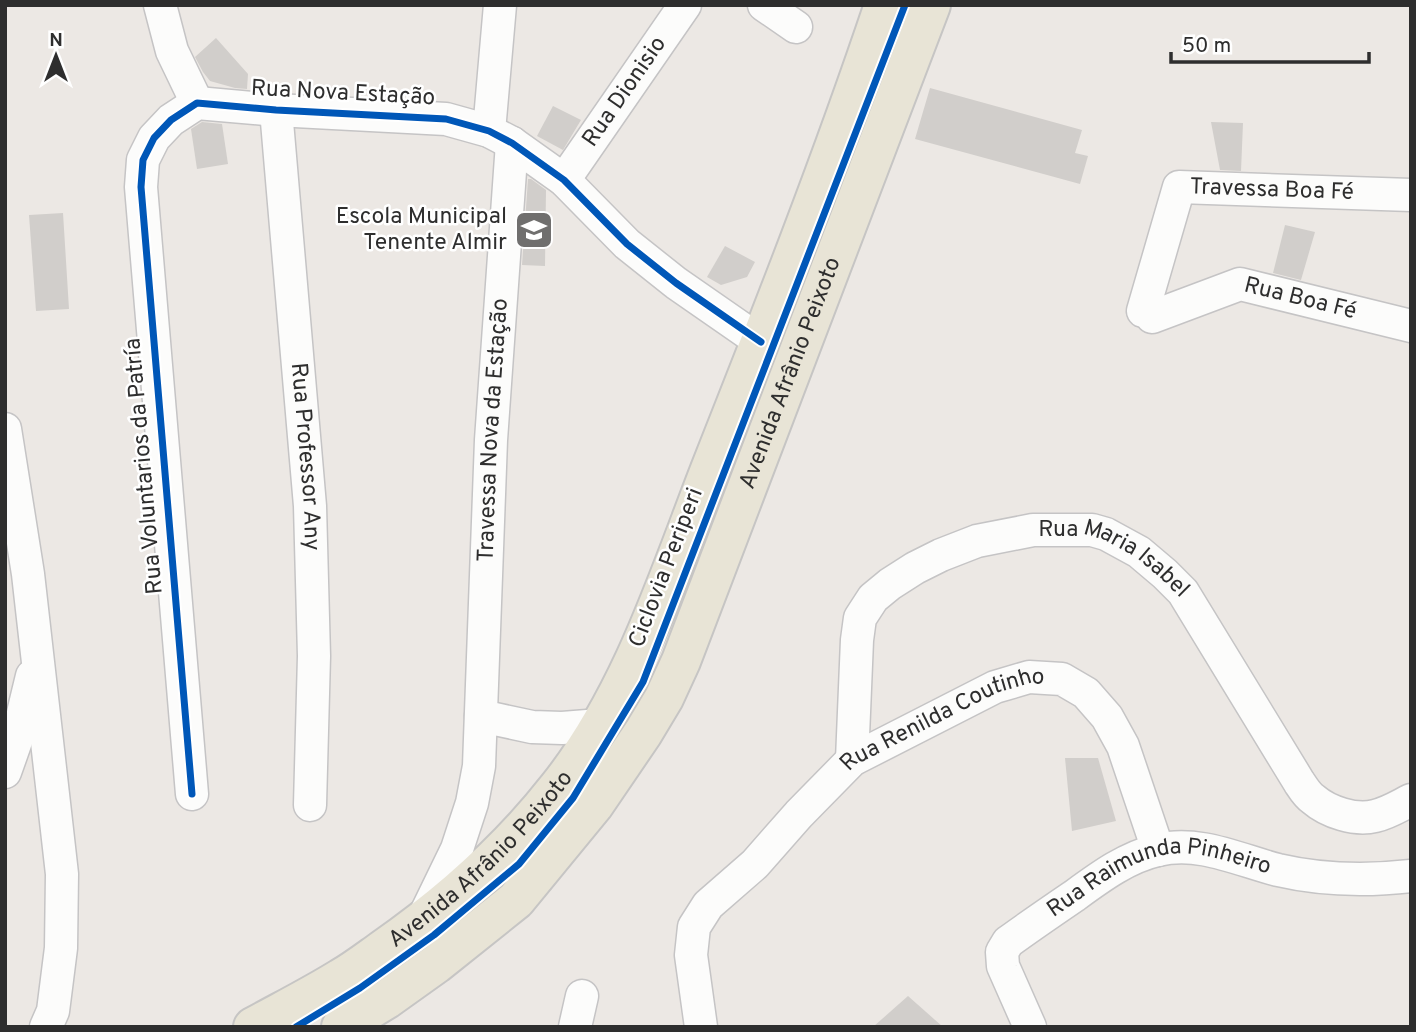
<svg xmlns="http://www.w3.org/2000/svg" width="1416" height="1032" font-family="Overpass,sans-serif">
<rect width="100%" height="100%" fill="#ece8e4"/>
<g fill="#d1cecb">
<polygon points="216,38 248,74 247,89 235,88 210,81 203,72 195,57"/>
<polygon points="930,88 1082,130 1075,153 1088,156 1080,184 915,139"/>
<polygon points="553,106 581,120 563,150 537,136"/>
<polygon points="202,122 222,124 228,164 197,169 191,129"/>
<polygon points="1211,122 1243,123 1241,171 1220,170"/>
<polygon points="528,179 531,179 546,190 545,266 522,265"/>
<polygon points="63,213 69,309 36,311 29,215"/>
<polygon points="1285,225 1315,232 1301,280 1273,273"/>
<polygon points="725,246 755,262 747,277 721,285 707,277"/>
<polygon points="1065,758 1098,758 1116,821 1072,831"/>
<polygon points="908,996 943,1027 873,1027"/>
</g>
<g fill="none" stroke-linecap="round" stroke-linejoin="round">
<defs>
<g id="street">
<polyline points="160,5 172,51 197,103"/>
<polyline points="764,5 796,27"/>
<path id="s1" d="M276,110L310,506L314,656L310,805"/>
<polyline points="489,131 500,5"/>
<path id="s2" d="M564,180L685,5"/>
<path id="s3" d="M1143,311L1179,187L1411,195"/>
<path id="s4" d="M1152,317L1240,284L1411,326"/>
<polyline points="5,429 28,574 62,874 61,948 53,1011 46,1027"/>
<polyline points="481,716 532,727 562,728 600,725"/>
<path id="s5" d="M852,760L857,640L860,618L873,598L890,584L915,568L941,555L977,541L1033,530H1092L1106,534L1139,552L1165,574L1183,592L1299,782C1303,788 1307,795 1313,799C1328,812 1355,821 1375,816C1388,813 1399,806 1411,800"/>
<polyline points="5,772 17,738 32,676"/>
<polyline points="192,794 141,187 143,160 154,138 171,120 197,103 276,110 446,119 489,131 512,143 564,180 627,244 676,283 761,342"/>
<path id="s6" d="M423,919L457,849L472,803L479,766L491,440L512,143"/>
<polyline points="575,1027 582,996"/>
<path id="s7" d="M701,1027L691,955L694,927L708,905L755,864L799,814L852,760L995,687L1029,677L1062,679L1086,693L1107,717L1123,746L1158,850"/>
<path id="s8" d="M1030,1027L1003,966L1002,952L1008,942C1030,926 1052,911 1074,896C1100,877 1127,857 1158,850C1199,840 1239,860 1278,870C1321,880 1367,881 1411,876"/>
</g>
<g id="primary">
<path id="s9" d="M253,1027C282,1011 312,996 341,978C355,970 368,960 382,950C448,904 509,850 559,786C631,695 668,578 709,472C770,318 831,163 884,5"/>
<path id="s10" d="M341,1027L387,999L436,964L516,900L594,805L643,733L664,698L681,661L931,5"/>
</g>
</defs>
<use href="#street" stroke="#c5c4c5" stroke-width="35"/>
<use href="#primary" stroke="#c6c5c4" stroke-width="42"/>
<use href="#street" stroke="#fcfcfb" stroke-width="32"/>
<use href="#primary" stroke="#e8e4d6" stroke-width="38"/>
<defs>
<g id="cycleway">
<polyline points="192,794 141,187 143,160 154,138 171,120 197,103 276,110 446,119 489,131 512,143 564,180 627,244 676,283 761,342"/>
<polyline points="296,1027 360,988 434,935 519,864 573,798 643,682 905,5"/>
</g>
</defs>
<use href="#cycleway" stroke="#fff" stroke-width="11"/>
<use href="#cycleway" stroke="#0057b8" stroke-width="7"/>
</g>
<defs>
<symbol id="school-square" viewBox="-11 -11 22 22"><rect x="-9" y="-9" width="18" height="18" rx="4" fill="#706f6e" stroke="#fff"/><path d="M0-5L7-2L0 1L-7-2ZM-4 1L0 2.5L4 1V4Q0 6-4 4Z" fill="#fff"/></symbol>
</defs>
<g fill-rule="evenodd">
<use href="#school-square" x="512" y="208" width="44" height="44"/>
</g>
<g text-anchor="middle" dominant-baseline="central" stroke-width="5" stroke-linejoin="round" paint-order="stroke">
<g font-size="23" fill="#2e2e2e" stroke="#fff">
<text stroke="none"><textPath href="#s2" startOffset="107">Rua Dionisio</textPath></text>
<text transform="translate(343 94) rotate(3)">Rua Nova Estação</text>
<text stroke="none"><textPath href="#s3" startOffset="222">Travessa Boa Fé</textPath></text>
<text stroke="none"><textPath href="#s4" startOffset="156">Rua Boa Fé</textPath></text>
<text stroke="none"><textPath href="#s10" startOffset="816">Avenida Afrânio Peixoto</textPath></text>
<text stroke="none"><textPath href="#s6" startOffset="500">Travessa Nova da Estação</textPath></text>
<text stroke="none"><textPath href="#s1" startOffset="348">Rua Professor Any</textPath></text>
<text transform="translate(145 466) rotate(-95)">Rua Voluntarios da Patría</text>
<text transform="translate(667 568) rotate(-69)">Ciclovia Periperi</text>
<text stroke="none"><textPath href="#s5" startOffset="432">Rua Maria Isabel</textPath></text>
<text stroke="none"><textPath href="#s7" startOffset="432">Rua Renilda Coutinho</textPath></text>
<text stroke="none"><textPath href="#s9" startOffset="285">Avenida Afrânio Peixoto</textPath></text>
<text stroke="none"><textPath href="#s8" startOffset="264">Rua Raimunda Pinheiro</textPath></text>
</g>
<g font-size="23" fill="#2e2e2e" stroke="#fff" text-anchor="end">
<text x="507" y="217">Escola Municipal<tspan x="507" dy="26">Tenente Almir</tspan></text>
</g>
</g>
<rect width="1416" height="1032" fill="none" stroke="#2e2e2e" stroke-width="14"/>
<g transform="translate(56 56)" stroke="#ffffff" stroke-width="5" paint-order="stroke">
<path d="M0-5L12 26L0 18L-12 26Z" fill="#2e2e2e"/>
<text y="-10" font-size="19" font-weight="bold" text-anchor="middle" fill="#2e2e2e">N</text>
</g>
<path d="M1171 52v10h198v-10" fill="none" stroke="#2e2e2e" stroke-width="3.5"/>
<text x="1182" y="52" font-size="21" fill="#2e2e2e" stroke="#ffffff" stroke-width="5" paint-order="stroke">50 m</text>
</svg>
